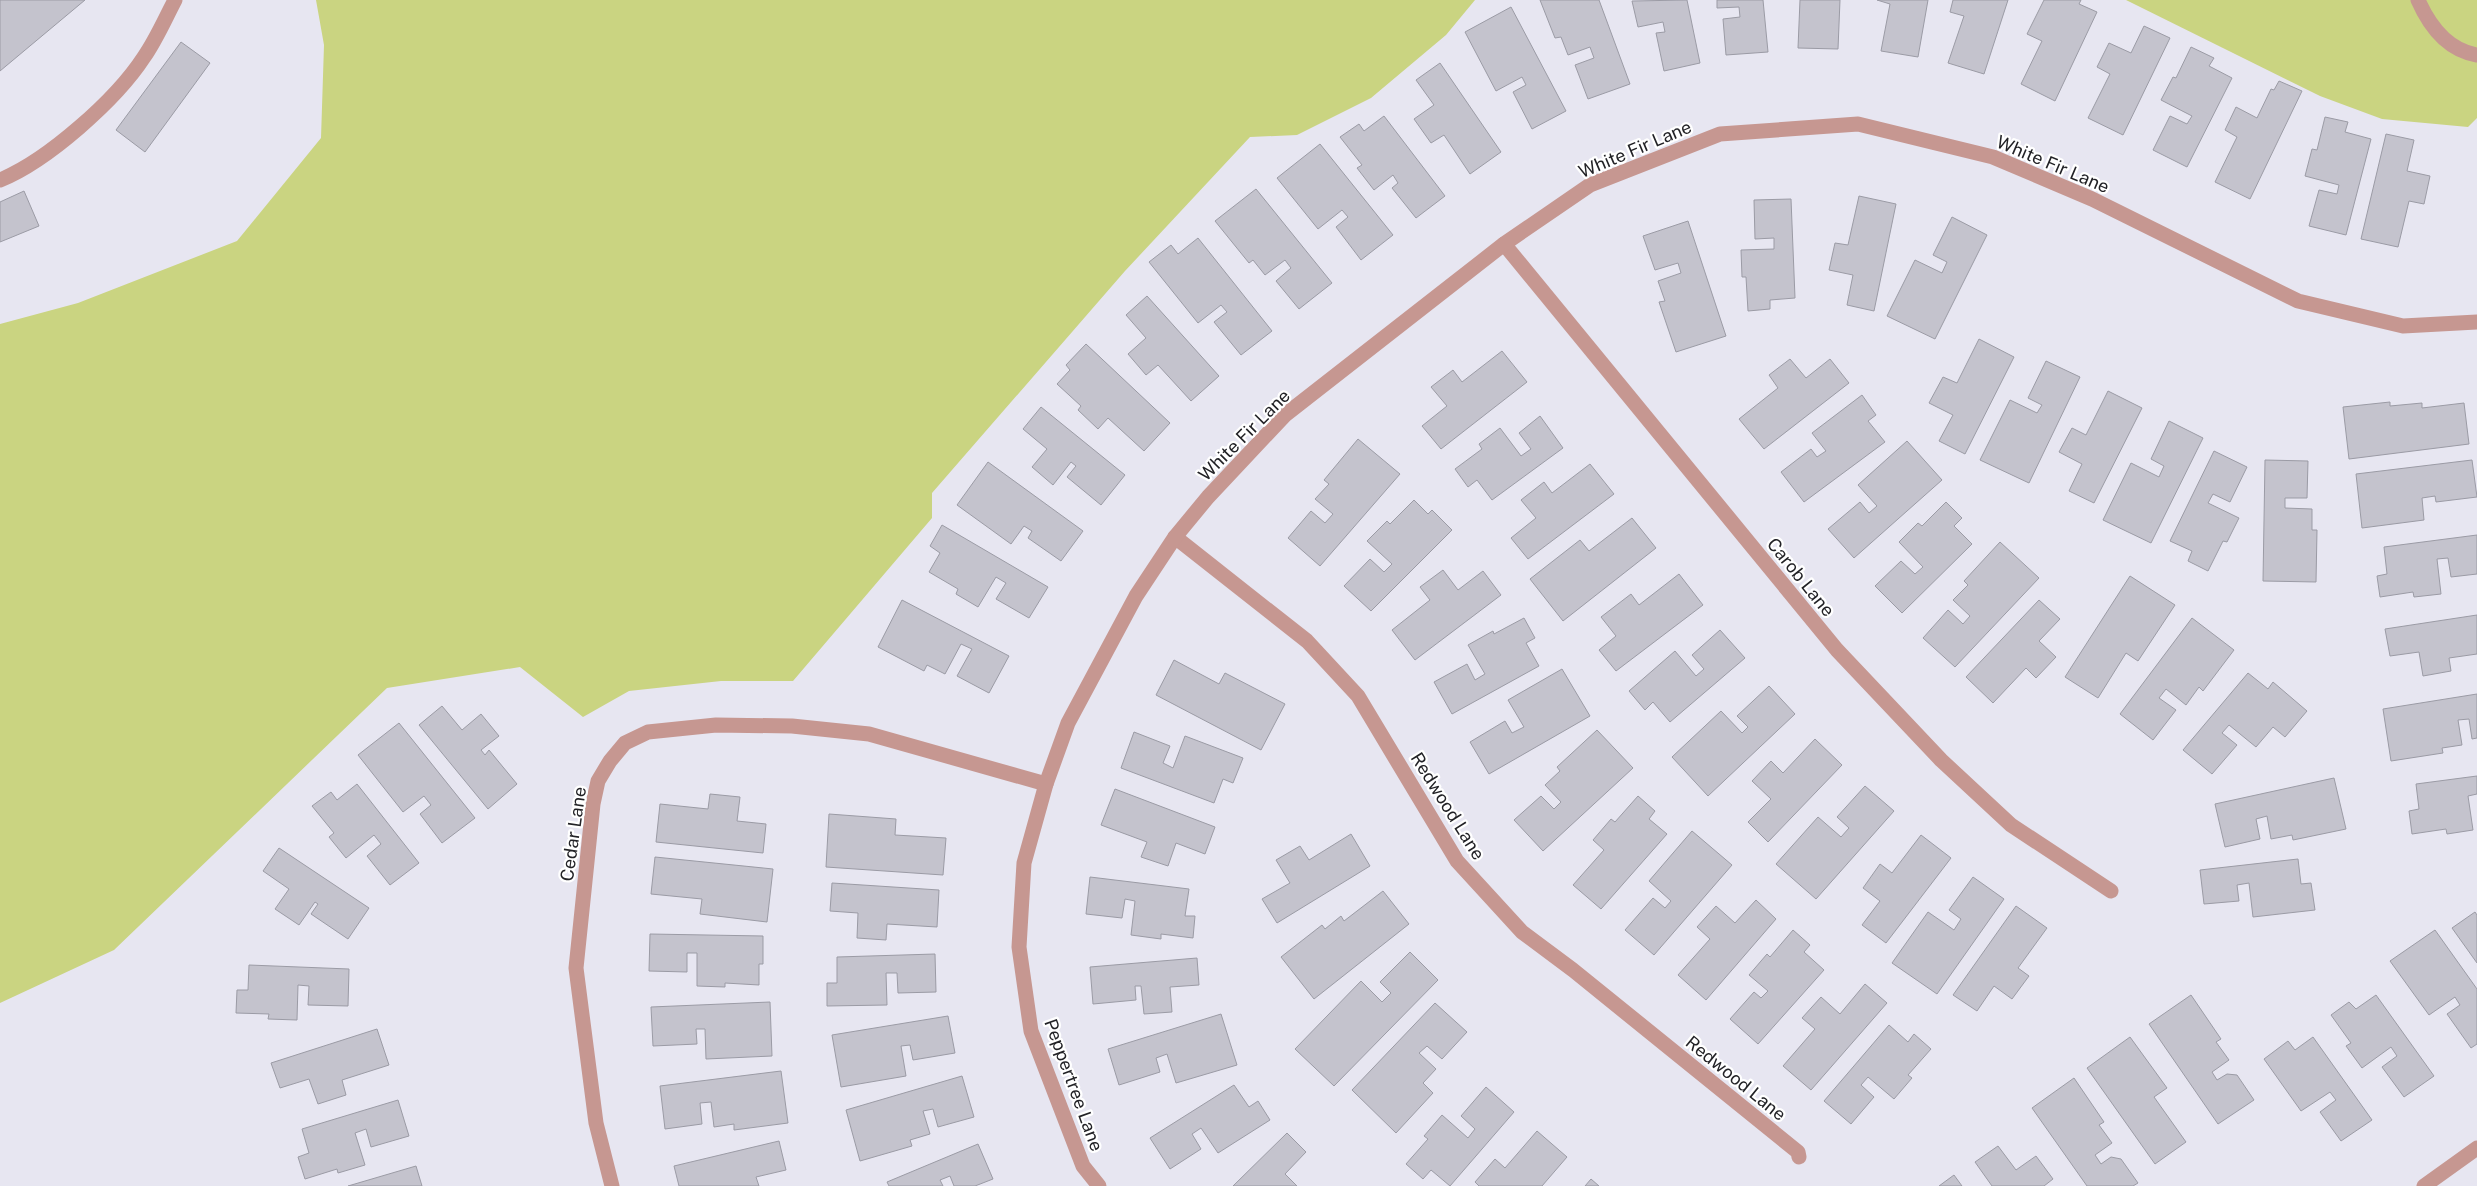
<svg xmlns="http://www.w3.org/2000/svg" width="2477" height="1186" font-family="'Public Sans',sans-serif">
<rect width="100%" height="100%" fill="#e7e6f1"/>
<g fill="#cad481">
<polygon points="316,0 1475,0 1446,35 1371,98 1297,135 1250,137 1125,271 932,493 932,518 793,681 721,681 629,691 583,717 520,667 387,688 114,950 0,1003 0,324 78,303 237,241 321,138 324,45"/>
<polygon points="2126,0 2477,0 2477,118 2468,127 2382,119 2320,96"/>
</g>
<g fill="#c4c3cd" stroke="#9b9ba5">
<polygon points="0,0 85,0 0,71"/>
<polygon points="1540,0 1599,0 1630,84 1588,99 1575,65 1594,58 1590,47 1568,55 1561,37 1555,38"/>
<polygon points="1687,0 1700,63 1664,71 1656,33 1665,32 1663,22 1638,27 1632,1"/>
<polygon points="1717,0 1763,0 1768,52 1726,55 1723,19 1740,17 1739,7 1717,8"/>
<polygon points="1800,0 1840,0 1838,49 1798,48"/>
<polygon points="1877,0 1928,0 1918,57 1881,51 1890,4"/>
<polygon points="1953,0 2008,0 1984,74 1948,63 1964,16 1950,12"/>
<polygon points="2044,0 2081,0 2079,4 2097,12 2055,101 2021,84 2042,41 2027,34"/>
<polygon points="1511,7 1566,111 1532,129 1513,92 1526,85 1522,77 1496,91 1465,32"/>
<polygon points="2144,26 2170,38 2123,135 2088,118 2110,74 2097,67 2109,43 2131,53"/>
<polygon points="181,42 210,63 145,152 116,130"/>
<polygon points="2191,47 2214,58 2209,66 2232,78 2187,167 2153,150 2170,116 2187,124 2192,116 2161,100 2173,77 2176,78"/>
<polygon points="1440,63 1501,152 1470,174 1444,135 1431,143 1414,119 1434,105 1416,80"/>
<polygon points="2279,81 2302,91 2250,199 2215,182 2237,137 2225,130 2236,107 2257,118 2271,89 2274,90"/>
<polygon points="1384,116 1445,196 1416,218 1392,188 1398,183 1393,175 1374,190 1357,168 1362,165 1340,137 1359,124 1364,131"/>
<polygon points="2325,117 2348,122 2345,132 2371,139 2346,235 2309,226 2319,190 2337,194 2339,185 2305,176 2312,149 2317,150"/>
<polygon points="2386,134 2414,140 2407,171 2430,176 2424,204 2409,201 2398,247 2361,239"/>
<polygon points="1320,144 1393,235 1361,260 1336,227 1348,217 1342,210 1318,229 1277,178"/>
<polygon points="1256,189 1332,283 1299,309 1276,281 1291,268 1285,260 1265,275 1253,260 1249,263 1215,221"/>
<polygon points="24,191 39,226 0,242 0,202"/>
<polygon points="1859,196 1896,204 1874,311 1847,305 1853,275 1829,270 1835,243 1848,245"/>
<polygon points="1791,199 1795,298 1770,300 1770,309 1748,311 1746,277 1742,277 1741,250 1774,249 1774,238 1755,239 1754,200"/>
<polygon points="1952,217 1987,235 1935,339 1887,316 1915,260 1942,273 1947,262 1933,255"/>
<polygon points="1688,221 1726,336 1676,352 1659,302 1665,301 1658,281 1681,273 1678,263 1655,270 1643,236"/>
<polygon points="1198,238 1272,331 1241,355 1214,322 1227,312 1221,305 1198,323 1149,262 1171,245 1178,254"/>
<polygon points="1147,296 1219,376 1191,401 1158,365 1146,375 1128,354 1146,338 1126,315"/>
<polygon points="1979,339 2014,357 1965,454 1939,441 1953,415 1929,403 1943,377 1957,383"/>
<polygon points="1086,344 1170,423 1144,451 1108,418 1098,429 1078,410 1081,406 1057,384 1070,370 1066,365"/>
<polygon points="1502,351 1527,382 1441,449 1422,426 1447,406 1431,387 1453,370 1462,382"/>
<polygon points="1790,359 1806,378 1830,359 1849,383 1764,449 1739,419 1778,388 1769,375"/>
<polygon points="2046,361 2080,377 2029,483 1980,460 2010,400 2037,413 2042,405 2028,398"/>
<polygon points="2108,391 2142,408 2094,503 2069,491 2082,464 2059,452 2072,428 2086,435"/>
<polygon points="1862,395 1876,415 1868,421 1885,442 1804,502 1781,472 1811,449 1817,457 1826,451 1812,433"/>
<polygon points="2390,402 2390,406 2422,403 2422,408 2464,403 2469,444 2349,459 2343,407"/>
<polygon points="1041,407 1125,475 1101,505 1067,477 1076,466 1071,462 1053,485 1032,467 1047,449 1023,429"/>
<polygon points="1540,416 1563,448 1492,500 1477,480 1468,487 1455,469 1482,449 1479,444 1500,428 1521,456 1531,449 1519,433"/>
<polygon points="2169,421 2203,438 2151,543 2103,520 2131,463 2159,477 2164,466 2151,459"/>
<polygon points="1358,439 1400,474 1320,566 1288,538 1311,511 1325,523 1333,514 1315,499 1329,484 1324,480"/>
<polygon points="1907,441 1942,480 1854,558 1828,529 1860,502 1869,513 1877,506 1858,485"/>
<polygon points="2214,451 2247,467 2230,502 2213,494 2208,503 2239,518 2227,542 2223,541 2208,571 2188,561 2192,551 2170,541"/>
<polygon points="2265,460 2308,461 2307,498 2285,498 2285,508 2312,509 2312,530 2317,530 2316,582 2263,581"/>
<polygon points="2472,460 2477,497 2436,502 2435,496 2422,498 2424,520 2362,528 2356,474"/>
<polygon points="988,462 1083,531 1061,561 1028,538 1032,531 1024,526 1011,544 957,505"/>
<polygon points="1590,464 1614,494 1528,559 1511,538 1536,518 1521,500 1544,482 1552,493"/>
<polygon points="1414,500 1428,514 1432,510 1452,530 1371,611 1344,586 1370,559 1384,572 1392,564 1367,541 1387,521 1390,524"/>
<polygon points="1946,502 1962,518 1954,526 1972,544 1902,613 1875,586 1901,561 1915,574 1923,567 1899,542 1918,523 1922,526"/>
<polygon points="1632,518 1656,548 1563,621 1530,579 1580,540 1589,551"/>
<polygon points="942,525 1048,587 1029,618 996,599 1006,583 996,577 978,607 956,594 958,589 929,572 940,553 930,546"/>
<polygon points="2477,535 2477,574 2451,577 2448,558 2437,559 2441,594 2414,597 2413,592 2380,597 2377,576 2387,574 2384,547"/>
<polygon points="2000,542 2039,578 1955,667 1923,638 1948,610 1963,624 1970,616 1953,600 1968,585 1964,581"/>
<polygon points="1443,570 1458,590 1483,571 1501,595 1415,660 1392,630 1430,600 1420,587"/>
<polygon points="1679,574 1703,605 1616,671 1599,650 1616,636 1601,617 1631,594 1639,605"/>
<polygon points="2130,576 2175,605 2138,661 2126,653 2098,698 2065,677"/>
<polygon points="902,600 1009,656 989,693 957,676 972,649 961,644 945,674 927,665 924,671 878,647"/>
<polygon points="2039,600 2060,619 2039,641 2056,657 2036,678 2026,668 1993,703 1966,677"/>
<polygon points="2477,615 2477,654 2449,658 2451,671 2423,676 2419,652 2390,656 2385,629"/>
<polygon points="1524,618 1535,638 1526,643 1539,666 1452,714 1434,682 1467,664 1475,680 1485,674 1468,645 1493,631 1494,634"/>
<polygon points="2192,618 2234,650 2203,691 2199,687 2186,705 2166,689 2159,698 2176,710 2153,740 2120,714"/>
<polygon points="1720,630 1745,658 1670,722 1653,702 1645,710 1629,691 1675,651 1696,676 1704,669 1692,655"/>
<polygon points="1174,660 1219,684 1225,673 1285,704 1261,750 1156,695"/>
<polygon points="1562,669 1590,716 1489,774 1470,742 1505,721 1512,733 1524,727 1508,700"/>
<polygon points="2248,673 2268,689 2273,682 2307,711 2285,737 2273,727 2256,747 2229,725 2222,733 2237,745 2212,774 2183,750"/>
<polygon points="1769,686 1795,714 1708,796 1672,757 1721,711 1742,733 1748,727 1737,716"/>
<polygon points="2477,694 2477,738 2472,739 2469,719 2458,720 2462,745 2442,748 2443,753 2391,761 2383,709"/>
<polygon points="442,706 462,730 481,714 499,736 481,750 485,755 489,750 517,784 488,809 419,725"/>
<polygon points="399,723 475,818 442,843 420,814 431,805 424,796 403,812 358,755"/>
<polygon points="1597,730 1633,768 1543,851 1514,820 1541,796 1554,809 1561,802 1545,785 1560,771 1557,767"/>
<polygon points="1134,732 1170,746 1163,763 1173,768 1185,736 1243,758 1233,783 1223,779 1214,803 1121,768"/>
<polygon points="1815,739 1842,765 1768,842 1748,822 1771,799 1752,781 1771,761 1783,773"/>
<polygon points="2477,776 2477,794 2468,796 2473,830 2447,834 2446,829 2412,834 2409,811 2419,809 2416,784"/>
<polygon points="2334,778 2346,829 2293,840 2292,835 2271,839 2267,816 2256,819 2260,839 2225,847 2215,804"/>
<polygon points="357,784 419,863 390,885 367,856 381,844 374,835 346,858 329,837 334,833 312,806 331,792 337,800"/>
<polygon points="1865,786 1894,811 1816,899 1776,864 1818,817 1841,837 1849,828 1837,817"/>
<polygon points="1115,789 1215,827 1205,854 1176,843 1168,866 1141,857 1147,842 1101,825"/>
<polygon points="710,794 740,797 737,821 766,824 763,853 656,842 660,804 708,809"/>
<polygon points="1638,796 1655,811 1649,819 1667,834 1601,909 1573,885 1604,850 1593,840 1611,819 1615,822"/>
<polygon points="829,814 896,819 895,835 946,838 943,875 826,867"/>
<polygon points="1692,831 1732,865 1654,955 1625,930 1653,898 1665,908 1671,901 1649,881"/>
<polygon points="1351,834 1370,866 1277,923 1262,899 1290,883 1276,860 1300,846 1309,860"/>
<polygon points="1921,835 1951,858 1886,943 1862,925 1880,901 1863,888 1880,864 1892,873"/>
<polygon points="279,848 369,908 348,939 311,914 318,904 315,902 299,925 275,909 289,889 263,871"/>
<polygon points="655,857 773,869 767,922 700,914 702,899 651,894"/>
<polygon points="2298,859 2301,884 2311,883 2315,910 2253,917 2249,883 2237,885 2239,901 2204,904 2200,870"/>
<polygon points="1090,877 1189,889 1185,916 1195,916 1193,938 1161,934 1161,939 1131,935 1135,901 1125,899 1122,918 1086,914"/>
<polygon points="1973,877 2004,899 1937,994 1892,963 1928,912 1954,930 1961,919 1949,910"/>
<polygon points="832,883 939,890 937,927 887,924 886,940 857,938 858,913 830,911"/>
<polygon points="1383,891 1409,924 1314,999 1281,957 1322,925 1325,929 1341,916 1344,921"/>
<polygon points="1756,900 1776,919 1706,1000 1678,975 1710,939 1697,927 1716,906 1735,923"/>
<polygon points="2016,906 2047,928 2018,968 2029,976 2012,999 1994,986 1977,1011 1953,995"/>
<polygon points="2475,912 2477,915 2477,963 2452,928"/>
<polygon points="1793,930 1810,945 1804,952 1824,970 1758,1044 1730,1019 1754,992 1761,998 1768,991 1749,975 1767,954 1770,957"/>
<polygon points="2435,930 2477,989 2477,1044 2471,1048 2447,1014 2460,1005 2455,997 2429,1015 2390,961"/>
<polygon points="650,934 763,936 763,964 759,964 759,985 725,983 725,987 697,986 697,953 687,953 687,972 649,971"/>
<polygon points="1410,952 1438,980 1334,1086 1295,1049 1361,981 1382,1002 1391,993 1380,982"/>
<polygon points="935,954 936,992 898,993 897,973 886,973 887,1005 827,1006 827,983 837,983 837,957"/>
<polygon points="1197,958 1199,985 1170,987 1172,1012 1144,1014 1141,986 1135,986 1136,1000 1093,1004 1090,967"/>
<polygon points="249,965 349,969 348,1006 308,1005 309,986 298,985 297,1020 268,1019 269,1014 236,1013 237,990 248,990"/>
<polygon points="1865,984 1887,1003 1811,1090 1783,1066 1815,1029 1802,1018 1821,997 1840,1014"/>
<polygon points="2191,995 2221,1039 2216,1042 2229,1060 2212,1072 2217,1080 2227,1074 2237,1075 2254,1100 2218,1124 2149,1024"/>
<polygon points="2376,995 2434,1076 2404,1097 2382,1067 2397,1056 2391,1047 2362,1068 2346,1046 2351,1043 2331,1015 2349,1002 2356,1009"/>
<polygon points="770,1002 772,1056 706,1059 705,1029 696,1029 697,1044 653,1046 651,1007"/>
<polygon points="1435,1003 1467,1032 1442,1059 1427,1046 1419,1053 1436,1069 1423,1083 1433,1093 1396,1133 1352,1090"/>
<polygon points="1221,1014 1237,1065 1176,1083 1167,1054 1156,1058 1160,1072 1119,1085 1108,1049"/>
<polygon points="948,1016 955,1053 913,1060 910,1045 901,1046 906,1076 841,1087 832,1035"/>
<polygon points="1889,1025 1908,1042 1914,1034 1931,1049 1908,1075 1912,1078 1894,1099 1868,1077 1861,1085 1874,1097 1851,1124 1824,1101"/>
<polygon points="377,1029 389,1065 342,1080 346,1095 318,1104 309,1079 280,1088 271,1063"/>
<polygon points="2130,1037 2167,1088 2154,1097 2186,1142 2155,1164 2087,1068"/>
<polygon points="2313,1037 2372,1120 2341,1141 2320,1112 2336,1100 2330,1092 2301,1111 2264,1059 2288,1041 2295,1050"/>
<polygon points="781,1071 788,1123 734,1130 734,1124 714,1127 711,1102 700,1103 702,1124 665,1129 660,1086"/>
<polygon points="962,1076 974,1117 938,1127 933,1109 923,1111 930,1134 910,1140 912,1146 860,1161 846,1110"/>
<polygon points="2074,1078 2104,1122 2099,1125 2112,1143 2095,1155 2101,1164 2111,1157 2121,1159 2138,1183 2133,1186 2087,1186 2032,1108"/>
<polygon points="1234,1085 1249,1107 1258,1101 1270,1120 1218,1153 1201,1128 1192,1134 1201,1149 1170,1169 1150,1138"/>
<polygon points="1486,1087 1514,1112 1450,1186 1431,1170 1423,1179 1406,1164 1428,1139 1424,1136 1442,1115 1468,1138 1475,1129 1461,1116"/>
<polygon points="398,1100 409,1136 371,1147 366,1129 355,1133 365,1165 338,1173 337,1169 305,1179 298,1157 309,1153 302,1129"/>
<polygon points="1537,1131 1567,1157 1542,1186 1479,1186 1475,1182 1495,1159 1505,1168"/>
<polygon points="1287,1133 1306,1152 1285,1174 1297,1186 1233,1186"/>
<polygon points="779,1141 786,1170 756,1177 759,1186 679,1186 674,1166"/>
<polygon points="978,1144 993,1179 975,1186 954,1186 950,1176 940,1180 943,1186 889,1186 887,1182"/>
<polygon points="1998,1146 2016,1170 2036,1156 2053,1179 2044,1186 1992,1186 1975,1162"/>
<polygon points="416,1166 422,1186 348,1186"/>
<polygon points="1954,1175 1962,1186 1939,1186"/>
<polygon points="1591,1179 1599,1186 1585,1186"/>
</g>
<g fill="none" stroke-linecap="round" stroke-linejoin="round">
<path stroke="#c69791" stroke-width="15" d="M2418,0C2429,25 2447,50 2477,55"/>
<g stroke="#c69791" stroke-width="15">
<path d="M0,180C47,161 116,100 144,57C156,40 165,19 175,0"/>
<polyline points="1504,244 1837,650 1941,760 2011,825 2111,891"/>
<polyline points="1175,537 1307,641 1358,696 1457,861 1522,932 1573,970 1798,1152 1799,1157"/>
<polyline points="612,1186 596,1123 576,968 593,804 598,781 610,761 625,743 648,732 716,725 792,726 869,734 1046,784"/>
<polyline points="1099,1186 1083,1166 1031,1031 1019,947 1024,863 1046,784 1068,723 1136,596 1175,537 1208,497 1285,415 1504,244 1590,185 1720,134 1858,124 1993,157 2092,199 2298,301 2403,326 2477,322"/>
<polyline points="2424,1186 2477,1148"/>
</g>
</g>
<g text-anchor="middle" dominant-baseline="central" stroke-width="4.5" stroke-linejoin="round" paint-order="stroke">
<g font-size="18" fill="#222226" stroke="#fff">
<text transform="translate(1635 149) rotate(-23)">White Fir Lane</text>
<text transform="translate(2053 164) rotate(23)">White Fir Lane</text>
<text transform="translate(1244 435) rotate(-45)">White Fir Lane</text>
<text transform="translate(1801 577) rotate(51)">Carob Lane</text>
<text transform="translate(1448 806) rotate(58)">Redwood Lane</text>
<text transform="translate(573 834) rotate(-82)">Cedar Lane</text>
<text transform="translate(1736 1078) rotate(39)">Redwood Lane</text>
<text transform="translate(1074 1085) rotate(70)">Peppertree Lane</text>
</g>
</g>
</svg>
